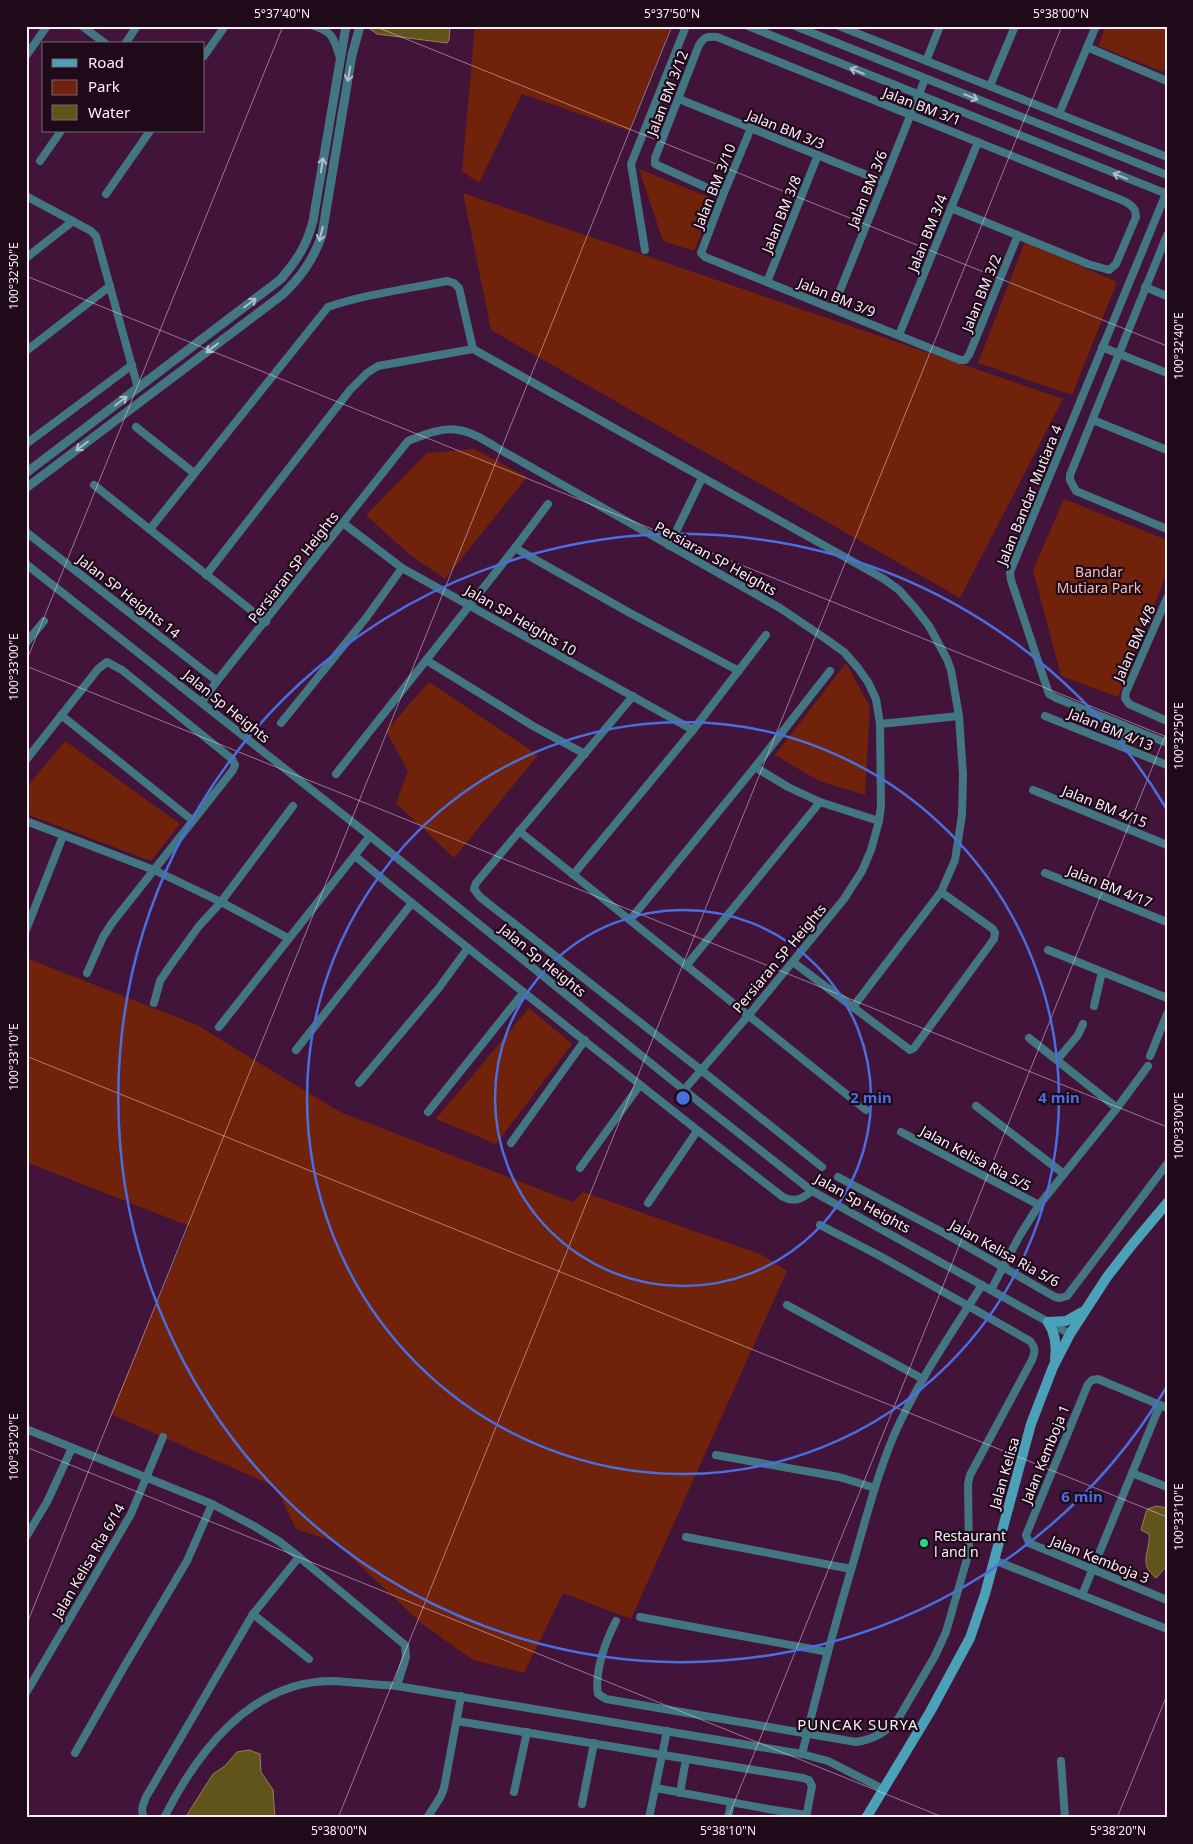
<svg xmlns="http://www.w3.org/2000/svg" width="1193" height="1844" font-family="'Noto Sans',sans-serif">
<rect width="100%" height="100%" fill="#421439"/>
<g fill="#70220a">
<polygon points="475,26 671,26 629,131 522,94 479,183 462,171"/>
<polygon points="1106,26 1167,26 1167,64 1163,72 1098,46"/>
<polygon points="639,169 711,198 713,206 694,251 663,241"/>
<polygon points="463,193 1063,399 960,598 491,330"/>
<polygon points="1025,242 1117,282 1072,395 978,363"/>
<polygon points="474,449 527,477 445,579 410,555 366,515 427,453"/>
<polygon points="1064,499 1167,540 1167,573 1118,697 1061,676 1033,570"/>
<polygon points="846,663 870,707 865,795 819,781 775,755"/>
<polygon points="429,682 538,755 454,858 396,803 408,771 386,731"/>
<polygon points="65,741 180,824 151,861 26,814 26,788"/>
<polygon points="26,958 197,1025 340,1112 573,1202 583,1192 760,1254 787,1271 631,1619 563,1593 524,1673 473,1660 421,1623 335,1542 296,1529 276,1487 111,1414 189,1226 26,1162"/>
<polygon points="529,1008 572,1044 496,1144 436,1119"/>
</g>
<g fill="#61541a" stroke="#90825d">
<polygon points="371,26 450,26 449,40 447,43 377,34 370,29"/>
<path d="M1156,1506L1167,1508V1566L1156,1578C1137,1563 1151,1551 1149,1534L1141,1530L1146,1512L1148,1509Z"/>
<polygon points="249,1750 260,1754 261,1772 273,1790 275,1818 185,1818 213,1774 225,1766 237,1752"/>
</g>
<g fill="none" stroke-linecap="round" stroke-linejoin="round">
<g stroke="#437683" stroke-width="8">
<polyline points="82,26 106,44"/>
<path d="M314,26C334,32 334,40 340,58"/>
<polyline points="748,26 1167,194"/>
<polyline points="795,26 1167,175"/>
<polyline points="839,26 1167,157"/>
<polyline points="125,44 137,26"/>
<polyline points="1087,47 1167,81"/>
<polyline points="26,56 47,26"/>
<polyline points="204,56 225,26"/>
<polyline points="926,61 940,26"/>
<polyline points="990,86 1015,26"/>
<polyline points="679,99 884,182"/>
<polyline points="1059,114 1096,26"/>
<polyline points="751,128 723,195 701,253 705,257 932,349 960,360 965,360 969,355 1018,235"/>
<polyline points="40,161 61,131"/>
<polyline points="1167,191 1010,572 1011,580 1049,694 1056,698 1167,743"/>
<polyline points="106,194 150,131"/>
<path d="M723,195L655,164V158L699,45C704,37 707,36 717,37L1124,201C1132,205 1136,209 1136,217L1116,264L1109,270L1088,264L951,208"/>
<polyline points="26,196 91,231 96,236 138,388"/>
<polyline points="1167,235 1070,475 1070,480 1076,491 1167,529"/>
<polyline points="645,250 631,164 686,26"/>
<polyline points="26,258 73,221"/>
<polyline points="767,282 818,155"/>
<polyline points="1145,287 1167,296"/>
<polyline points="833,308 925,79"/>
<polyline points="899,335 978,142"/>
<polyline points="1102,347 1167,373"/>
<polyline points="26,351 110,286"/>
<polyline points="1093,420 1167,450"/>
<polyline points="136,427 194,473"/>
<polyline points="26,444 132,365"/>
<polyline points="94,485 266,622"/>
<polyline points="343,523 402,568 693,730"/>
<path d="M150,529L328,307C366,294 407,289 447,281L454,283L459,288L473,349"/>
<polyline points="26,532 217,681"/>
<polyline points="669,546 702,478"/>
<polyline points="515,548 630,613 739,671"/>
<polyline points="26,564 370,836 684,1090 812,1191 1070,1334"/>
<polyline points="206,575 350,390 367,373 378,366 473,349 884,579 899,590 915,608 929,626 947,659 951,670 959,716 963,775 962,815 955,860 941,892 853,1007"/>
<polyline points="1167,598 1126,692 1125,698 1129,704 1167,721"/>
<polyline points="26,643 44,621"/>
<polyline points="426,660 533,726 585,754"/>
<polyline points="633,696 476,883 474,889 480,897 701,1070 822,1167"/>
<path d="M202,702L217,681L408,441C423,435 442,427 458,430C475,432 493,446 508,454L780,608L826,639L844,652L858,668L868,682L876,699L880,724L881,806L879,821L871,850L862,871L844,899L748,1016L684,1090"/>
<polyline points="61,715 192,820"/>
<polyline points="1045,716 1167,765"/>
<polyline points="281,723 366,618 402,568"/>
<polyline points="880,724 959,716"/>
<polyline points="1120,746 1127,728"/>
<polyline points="26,760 98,669 107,662 122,670 232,759 235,765 233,770 112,923 103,937 87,973"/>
<polyline points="755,767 788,787 820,802 879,821"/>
<polyline points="336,774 515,548 548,504"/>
<polyline points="1033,790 1167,845"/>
<polyline points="26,821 154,870 221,902 288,938"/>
<polyline points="519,831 866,1110"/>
<path d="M355,856C431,920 509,980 586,1042C652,1094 717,1146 783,1197C795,1203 802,1199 812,1191"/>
<polyline points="1045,873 1167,922"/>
<polyline points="573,875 693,730 766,635"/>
<polyline points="630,920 755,767 830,671"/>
<polyline points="26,930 63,836"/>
<polyline points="1048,950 1167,998"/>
<polyline points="793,962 910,1050 914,1048 994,939 995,933 993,929 941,892"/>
<polyline points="686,966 820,802"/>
<polyline points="154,1003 160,981 170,966 199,926 221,902 293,806"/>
<polyline points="1094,1006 1102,972"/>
<polyline points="219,1027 370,836"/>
<polyline points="1029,1038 1117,1108"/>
<polyline points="296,1050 412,903"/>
<polyline points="1150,1056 1167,1014"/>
<polyline points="1057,1060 1078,1035 1083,1024"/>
<polyline points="359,1083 438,989 468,948"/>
<polyline points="976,1106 1064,1174"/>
<polyline points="428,1112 523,993"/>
<polyline points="901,1132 1039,1205"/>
<polyline points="511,1143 585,1040"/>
<polyline points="580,1168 640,1085"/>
<polyline points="838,1177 944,1233 1055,1297 1060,1298 1067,1296 1167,1164"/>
<polyline points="648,1203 697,1131"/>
<polyline points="991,1290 1020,1235 1039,1205 1117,1108 1148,1066"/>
<polyline points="787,1305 923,1379"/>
<polyline points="1167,1408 1098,1379 1092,1380 1088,1384 1026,1535 1029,1543 1167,1600"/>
<polyline points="26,1429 212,1504 254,1526 280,1542 299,1557 405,1645 406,1657 397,1686"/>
<polyline points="716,1455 839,1477 875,1488"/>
<polyline points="1132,1473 1167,1487"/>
<polyline points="26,1537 47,1502 72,1448"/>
<polyline points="686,1537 851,1569"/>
<polyline points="994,1560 1167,1629"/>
<polyline points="1082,1595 1160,1405"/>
<polyline points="253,1614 309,1659"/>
<polyline points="640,1617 828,1652"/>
<path d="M616,1621C606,1640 594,1672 598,1694L606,1699L856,1742C874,1739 885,1733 898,1719L935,1656L946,1632L969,1552L968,1484L970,1475L1032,1360C1035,1352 1036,1348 1030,1341L880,1256L820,1225"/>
<polyline points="26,1693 131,1514 163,1437"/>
<polyline points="457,1721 803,1778 809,1780 812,1786 806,1818"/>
<polyline points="75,1753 124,1667 187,1561 212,1504"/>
<path d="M802,1754C818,1687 836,1620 856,1553C867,1514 878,1473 894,1435C918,1381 951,1334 982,1285"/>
<polyline points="1061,1761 1065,1818"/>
<polyline points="656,1788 768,1809 806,1815"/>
<polyline points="514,1792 527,1732"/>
<polyline points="680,1793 686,1759"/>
<polyline points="582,1804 594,1743"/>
<path d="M144,1818C140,1810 143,1805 146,1797L253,1614L299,1557"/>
<path d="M164,1818C197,1752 251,1681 332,1681C354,1682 376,1685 397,1686L802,1754L828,1761L883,1789"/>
<polyline points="427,1818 441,1796 444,1788 461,1696"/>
<polyline points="649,1818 667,1731"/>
<polyline points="728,1818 731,1803"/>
</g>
<g stroke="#437683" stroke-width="9">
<path d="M26,473L281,279C297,260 307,245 313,221L346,26"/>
<path d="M26,488L282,295C301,277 313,260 322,235L352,55L360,26"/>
</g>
<g stroke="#4ba1b7" stroke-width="10">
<path d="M1048,1322C1055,1333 1057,1345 1055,1359"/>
<polyline points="1048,1322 1066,1321 1082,1312"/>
<polyline points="866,1818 930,1712 970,1638 985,1594 1031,1424 1053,1367 1070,1334 1107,1277 1131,1246 1167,1203"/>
</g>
</g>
<defs><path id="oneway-shaft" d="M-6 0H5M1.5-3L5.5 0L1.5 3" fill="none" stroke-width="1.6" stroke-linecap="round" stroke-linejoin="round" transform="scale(1.25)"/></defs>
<g stroke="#b2bfc9">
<use href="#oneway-shaft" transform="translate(857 71) rotate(-158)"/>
<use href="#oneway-shaft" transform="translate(349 74) rotate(100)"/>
<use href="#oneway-shaft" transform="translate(971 97) rotate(22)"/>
<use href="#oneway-shaft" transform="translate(322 165) rotate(-81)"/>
<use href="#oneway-shaft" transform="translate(1120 176) rotate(-158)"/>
<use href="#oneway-shaft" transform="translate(321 234) rotate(104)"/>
<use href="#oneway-shaft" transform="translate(250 303) rotate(-37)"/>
<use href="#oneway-shaft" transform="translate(212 348) rotate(143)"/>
<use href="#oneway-shaft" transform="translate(121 401) rotate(-37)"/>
<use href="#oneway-shaft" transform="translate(82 446) rotate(143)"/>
</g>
<path fill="none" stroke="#fceff8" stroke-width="1" stroke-opacity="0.45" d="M374,26L1167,346M26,276L1167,737M26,662L283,26M26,666L1167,1127M26,1056L1167,1517M26,1447L945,1818M26,1626L672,26M338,1818L1062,26M728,1818L1167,731M1117,1818L1167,1695"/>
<g fill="none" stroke="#4a6ede" stroke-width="2.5">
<circle cx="683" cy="1098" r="188"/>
<circle cx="683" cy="1098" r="376"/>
<path d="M1166 1388A564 564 0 1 1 1166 808"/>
</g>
<circle fill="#22d887" stroke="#1e0a19" stroke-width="2" cx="924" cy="1543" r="5"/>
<g text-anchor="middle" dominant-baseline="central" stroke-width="4.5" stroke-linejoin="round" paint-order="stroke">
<g font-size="14" fill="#fceff8" stroke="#1e0a19">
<text transform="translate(667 93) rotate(-69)">Jalan BM 3/12</text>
<text transform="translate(922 106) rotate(21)">Jalan BM 3/1</text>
<text transform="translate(786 129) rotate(22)">Jalan BM 3/3</text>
<text transform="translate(714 186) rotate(-68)">Jalan BM 3/10</text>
<text transform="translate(867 189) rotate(-68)">Jalan BM 3/6</text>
<text transform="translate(781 214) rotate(-68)">Jalan BM 3/8</text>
<text transform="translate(927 233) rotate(-68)">Jalan BM 3/4</text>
<text transform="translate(981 293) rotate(-68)">Jalan BM 3/2</text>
<text transform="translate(837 297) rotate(22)">Jalan BM 3/9</text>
<text transform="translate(1029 495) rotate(-68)">Jalan Bandar Mutiara 4</text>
<text transform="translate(716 558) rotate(29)">Persiaran SP Heights</text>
<text transform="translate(293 567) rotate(-52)">Persiaran SP Heights</text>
<text transform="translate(129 596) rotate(38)">Jalan SP Heights 14</text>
<text transform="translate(521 620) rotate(30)">Jalan SP Heights 10</text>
<text transform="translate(1134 643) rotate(-66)">Jalan BM 4/8</text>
<text transform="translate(227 706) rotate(39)">Jalan Sp Heights</text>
<text transform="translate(1111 729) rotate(22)">Jalan BM 4/13</text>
<text transform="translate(1105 806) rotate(22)">Jalan BM 4/15</text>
<text transform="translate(1110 886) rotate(22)">Jalan BM 4/17</text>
<text transform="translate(779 958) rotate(-50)">Persiaran SP Heights</text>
<text transform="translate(543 960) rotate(39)">Jalan Sp Heights</text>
<text transform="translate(976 1158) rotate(28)">Jalan Kelisa Ria 5/5</text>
<text transform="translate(863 1203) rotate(29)">Jalan Sp Heights</text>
<text transform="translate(1005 1253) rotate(29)">Jalan Kelisa Ria 5/6</text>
<text transform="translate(1045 1454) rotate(-68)">Jalan Kemboja 1</text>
<text transform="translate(1004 1473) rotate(-74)">Jalan Kelisa</text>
<text transform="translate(1100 1559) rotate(22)">Jalan Kemboja 3</text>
<text transform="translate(88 1561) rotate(-60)">Jalan Kelisa Ria 6/14</text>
</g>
<g font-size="14" fill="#f3bfb0" stroke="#1e0a19">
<text x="1099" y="571">Bandar<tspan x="1099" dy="16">Mutiara Park</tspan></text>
</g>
<g font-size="14" fill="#fceff8" stroke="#1e0a19" text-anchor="start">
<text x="934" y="1535">Restaurant<tspan x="934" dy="16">l and n</tspan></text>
</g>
<g font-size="15" letter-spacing="1" fill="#fceff8" stroke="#1e0a19">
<text x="858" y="1724">PUNCAK SURYA</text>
</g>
</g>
<circle cx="683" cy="1098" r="8" fill="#4a6ede" stroke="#1e0a19" stroke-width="2.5"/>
<g font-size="15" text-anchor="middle" font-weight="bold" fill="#4a6ede" stroke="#1e0a19" stroke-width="4.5" stroke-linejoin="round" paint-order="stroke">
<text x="871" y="1103">2 min</text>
<text x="1059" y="1103">4 min</text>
<text x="1082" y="1502">6 min</text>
</g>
<rect width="1193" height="1844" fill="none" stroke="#1e0a19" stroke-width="55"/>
<rect x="42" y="42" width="162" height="90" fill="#1e0a19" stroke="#776672"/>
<rect x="52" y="59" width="25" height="8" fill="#4ba1b7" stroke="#776672"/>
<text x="88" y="68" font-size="15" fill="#fceff8">Road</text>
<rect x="52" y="80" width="25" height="15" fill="#70220a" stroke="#776672"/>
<text x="88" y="92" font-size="15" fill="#fceff8">Park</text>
<rect x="52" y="105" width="25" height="15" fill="#61541a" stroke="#776672"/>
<text x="88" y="118" font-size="15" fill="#fceff8">Water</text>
<rect x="28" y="28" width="1138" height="1788" fill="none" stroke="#fceff8" stroke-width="2"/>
<g font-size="12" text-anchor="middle" fill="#fceff8">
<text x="282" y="18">5°37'40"N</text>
<text x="672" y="18">5°37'50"N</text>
<text x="1061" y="18">5°38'00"N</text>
<text transform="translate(14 276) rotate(-90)" y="4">100°32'50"E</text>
<text transform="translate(1179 346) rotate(-90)" y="4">100°32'40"E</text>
<text transform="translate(14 667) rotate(-90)" y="4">100°33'00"E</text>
<text transform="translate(1179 736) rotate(-90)" y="4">100°32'50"E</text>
<text transform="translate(14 1057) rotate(-90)" y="4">100°33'10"E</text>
<text transform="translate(1179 1126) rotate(-90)" y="4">100°33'00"E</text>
<text transform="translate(14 1447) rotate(-90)" y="4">100°33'20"E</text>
<text transform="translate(1179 1517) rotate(-90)" y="4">100°33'10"E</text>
<text x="339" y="1835">5°38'00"N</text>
<text x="728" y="1835">5°38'10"N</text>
<text x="1118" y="1835">5°38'20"N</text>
</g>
</svg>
